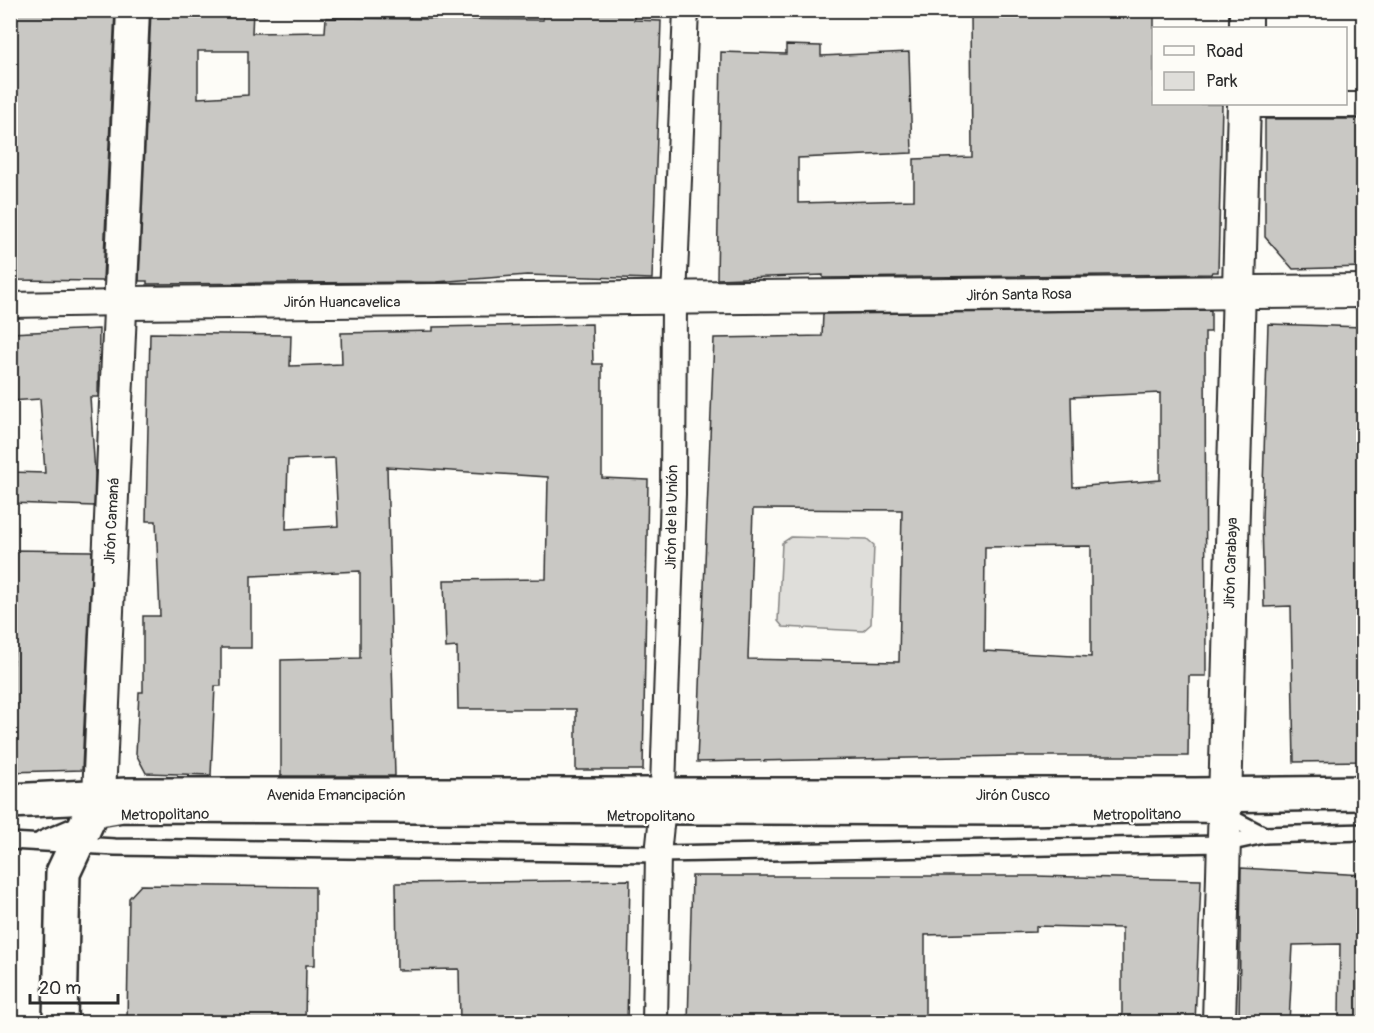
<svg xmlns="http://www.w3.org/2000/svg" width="1374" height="1033" font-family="Pangolin,sans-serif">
<rect width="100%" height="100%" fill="#fdfcf7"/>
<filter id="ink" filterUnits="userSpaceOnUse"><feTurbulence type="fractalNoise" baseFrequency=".0167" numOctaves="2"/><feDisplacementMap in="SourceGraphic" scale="12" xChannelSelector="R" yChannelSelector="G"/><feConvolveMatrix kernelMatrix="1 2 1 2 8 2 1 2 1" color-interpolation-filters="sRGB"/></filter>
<g filter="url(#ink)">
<polygon fill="#dfdeda" stroke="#858482" stroke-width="1.5" points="791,537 867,539 874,545 871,624 863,631 783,627 778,621 782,543"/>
<g fill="#c9c8c4" stroke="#2b2b2b" stroke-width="1.5" fill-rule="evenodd">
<polygon points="10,10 115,10 103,281 10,280"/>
<path d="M151,10H253L252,33L325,32L326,18L543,20V10H635L634,20L661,21L652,279L527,275L436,282L147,284V281H139ZM198,51H248V95L198,98Z"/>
<polygon points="971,10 1154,10 1154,104 1222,104 1218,272 1212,272 1211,274 823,278 823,275 717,279 721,52 786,54 786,45 821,46 821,56 909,52 912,153 798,158 798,203 914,200 914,159 972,157"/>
<polygon points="1265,119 1364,119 1364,267 1293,269 1265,237"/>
<path d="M1211,310V332H1205L1206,676H1189L1188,756H1012L697,762L714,338L822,336L823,314ZM1160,393V480L1073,487L1071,397ZM753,509L902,510L899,662L748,659ZM1091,546V657L984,651L985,547Z"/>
<path d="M592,324L593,364H602V478L648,480L643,770H576V709H458L457,647L446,648L444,580L546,579L548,477L387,467L395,776H281V660L360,658V571L251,576V648H221V686H215L211,775L146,773L136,754L139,692H143V616H160L156,521H146L150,333L291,335L290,366L342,364L341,333L433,331V327ZM335,458L338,526L286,529L288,460Z"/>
<polygon points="1268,324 1364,327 1364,761 1294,762 1291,606 1264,607 1262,519"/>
<polygon points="99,329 98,397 90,397 95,474 94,506 10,503 10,472 45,473 40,399 10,401 10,333"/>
<polygon points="10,550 92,551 82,770 10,772 10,685 16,634 10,634"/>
<polygon points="1241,868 1364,875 1364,1018 1339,1018 1340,944 1293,945 1289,1023 1239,1023"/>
<polygon points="692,876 1035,876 1201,880 1195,1023 1122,1023 1122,928 1036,926 1036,932 925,935 925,1023 688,1023"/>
<polygon points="630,880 627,1023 460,1023 459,969 397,970 396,883"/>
<polygon points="141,885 315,887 315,965 306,965 305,1023 127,1023 129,898"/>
</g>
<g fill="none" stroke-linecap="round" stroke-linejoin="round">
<defs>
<g id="service">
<polyline points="41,840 88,820 123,814 1018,817 1195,814 1225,815 1264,835"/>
<polyline points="10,841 115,847 658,854 1223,844 1264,835 1364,832"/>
</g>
<g id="pedestrian">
<polyline points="1244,105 1364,105"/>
<polyline points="10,305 123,303"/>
<polyline points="655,1022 658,854 662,816 673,494 674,299 686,10"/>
</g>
<g id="minor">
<polyline points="1246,28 1246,10"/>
<polyline points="123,303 1364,291"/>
<polyline points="99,796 133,10"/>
<polyline points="1219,1022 1244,104"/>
</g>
<g id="tertiary">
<polyline points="10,801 127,795 1195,795 1364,793"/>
<polyline points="60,1022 63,873 99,796"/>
</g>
</defs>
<use href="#service" stroke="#2b2b2b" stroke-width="20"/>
<use href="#pedestrian" stroke="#2b2b2b" stroke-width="28"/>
<use href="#minor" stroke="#2b2b2b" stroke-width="36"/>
<use href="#tertiary" stroke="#2b2b2b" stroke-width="38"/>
<use href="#service" stroke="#fdfcf7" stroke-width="15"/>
<use href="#pedestrian" stroke="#fdfcf7" stroke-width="24"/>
<use href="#minor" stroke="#fdfcf7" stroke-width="32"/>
<use href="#tertiary" stroke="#fdfcf7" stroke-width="33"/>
</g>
</g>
<g text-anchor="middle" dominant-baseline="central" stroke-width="4.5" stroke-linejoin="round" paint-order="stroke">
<g font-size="15" fill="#2b2b2b" stroke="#fdfcf7">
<text transform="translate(1019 295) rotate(-1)">Jirón Santa Rosa</text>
<text x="342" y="302">Jirón Huancavelica</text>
<text transform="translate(672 517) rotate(-89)">Jirón de la Unión</text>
<text transform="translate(112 521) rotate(-87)">Jirón Camaná</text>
<text transform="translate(1231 563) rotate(-88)">Jirón Carabaya</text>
<text x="336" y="795">Avenida Emancipación</text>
<text x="1013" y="795">Jirón Cusco</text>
<text transform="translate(165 815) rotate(-1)">Metropolitano</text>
<text transform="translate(1137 815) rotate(-1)">Metropolitano</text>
<text x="651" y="816">Metropolitano</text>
</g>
</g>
<rect width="1374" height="1033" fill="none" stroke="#fdfcf7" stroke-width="36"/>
<rect x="18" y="18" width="1338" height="997" fill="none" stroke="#2b2b2b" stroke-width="2" filter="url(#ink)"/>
<rect x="1152" y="27" width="195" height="78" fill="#fdfcf7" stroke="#a9a8a5" stroke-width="1.5"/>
<rect x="1164" y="46" width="30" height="9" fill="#fdfcf7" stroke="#a9a8a5" stroke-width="1.5"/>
<text x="1206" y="57" font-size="18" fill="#2b2b2b">Road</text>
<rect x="1164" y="72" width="30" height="18" fill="#dfdeda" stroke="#a9a8a5" stroke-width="1.5"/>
<text x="1206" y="87" font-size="18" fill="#2b2b2b">Park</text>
<path d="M30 994v9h88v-9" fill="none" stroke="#2b2b2b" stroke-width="3"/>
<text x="39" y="994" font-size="18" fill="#2b2b2b" stroke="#fdfcf7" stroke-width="4.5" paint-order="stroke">20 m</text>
</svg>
